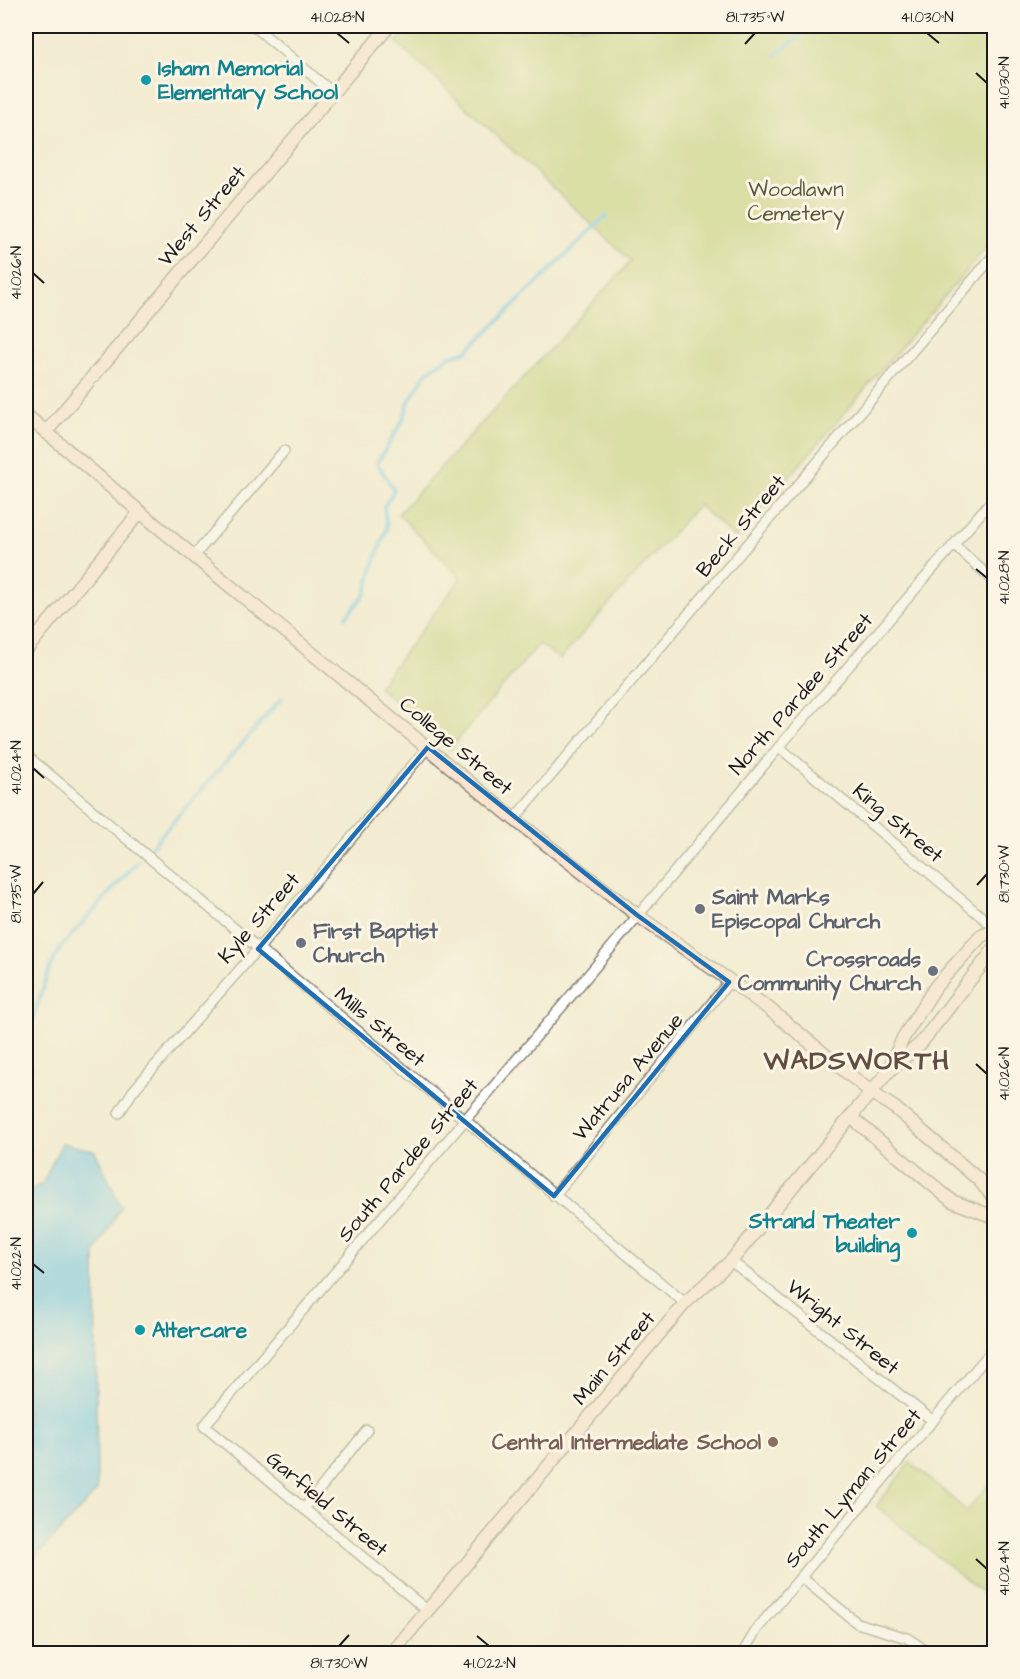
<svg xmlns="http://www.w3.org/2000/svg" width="1020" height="1679" font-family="'Architects Daughter',sans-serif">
<rect width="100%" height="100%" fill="#fcf5e5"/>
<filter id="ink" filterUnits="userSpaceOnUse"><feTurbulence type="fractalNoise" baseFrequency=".0167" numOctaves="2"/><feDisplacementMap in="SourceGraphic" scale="12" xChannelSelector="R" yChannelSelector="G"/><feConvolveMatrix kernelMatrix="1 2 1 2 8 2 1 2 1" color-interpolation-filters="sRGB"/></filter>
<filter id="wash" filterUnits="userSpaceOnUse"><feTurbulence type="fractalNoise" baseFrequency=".008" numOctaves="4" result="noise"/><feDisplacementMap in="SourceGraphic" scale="24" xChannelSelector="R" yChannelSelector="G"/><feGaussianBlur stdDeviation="1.35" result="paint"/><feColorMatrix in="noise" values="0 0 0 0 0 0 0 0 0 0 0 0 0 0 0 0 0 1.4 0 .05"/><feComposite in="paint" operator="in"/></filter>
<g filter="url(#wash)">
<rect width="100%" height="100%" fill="#f3ecd2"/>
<g fill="#bdcf72" stroke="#6c7647" stroke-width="1.5">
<polygon points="410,26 994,26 994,239 736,539 698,505 560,659 539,644 450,749 378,687 461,578 398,514 631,261 396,42"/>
<polygon points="910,1462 967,1511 993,1479 994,1480 994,1603 876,1506"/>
</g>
<polygon fill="#6bc4e9" stroke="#447082" stroke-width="1.5" points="62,1143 95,1151 121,1207 95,1253 97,1491 26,1568 26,1192 42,1184"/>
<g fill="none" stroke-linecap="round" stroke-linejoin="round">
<g stroke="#6bc4e9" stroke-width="4">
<polyline points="776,55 811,26"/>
<polyline points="346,617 366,593 372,569 387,528 384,507 394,490 377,463 403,420 409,401 426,373 448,357 467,351 606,216"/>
<polyline points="151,847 282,698"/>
<polyline points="26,1040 50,967 61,947 138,861"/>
</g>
</g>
</g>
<g filter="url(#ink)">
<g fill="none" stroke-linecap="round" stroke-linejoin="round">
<defs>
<g id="street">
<polyline points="254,26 332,92"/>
<polyline points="954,545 994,581"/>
<polyline points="194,556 284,451"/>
<polyline points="779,747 994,927"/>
<polyline points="26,755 685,1303"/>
<polyline points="514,819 994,255"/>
<polyline points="119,1113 133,1091 258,949 428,747"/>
<polyline points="554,1196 729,982"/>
<polyline points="731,1261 933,1421"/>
<polyline points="304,1509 367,1430"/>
<polyline points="801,1577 857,1623 907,1638 931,1654"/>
<polyline points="428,1611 204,1426 564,1004 779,747 994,498"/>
<polyline points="742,1654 757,1629 994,1348"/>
</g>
<g id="secondary">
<polyline points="26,415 140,512 514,819 637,915 768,1008 872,1093 895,1108 978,1179 994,1198"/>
<polyline points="46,432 389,26"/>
<polyline points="26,650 140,512"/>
<polyline points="889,1069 903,1038 936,986 981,936 994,931"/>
<polyline points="852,1118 952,1201 994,1217"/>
<polyline points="391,1654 685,1303 731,1261 887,1073 921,1043 994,949"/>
</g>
</defs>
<use href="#street" stroke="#888477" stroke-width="12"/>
<use href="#secondary" stroke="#888477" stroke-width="15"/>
<use href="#street" stroke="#fff" stroke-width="9"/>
<use href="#secondary" stroke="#fde4d0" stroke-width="12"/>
</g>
</g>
<path d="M0 0H1020V1679H0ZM428,747L637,915L729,982L554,1196L258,949Z" fill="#f3ecd2" fill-opacity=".55" fill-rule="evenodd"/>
<path fill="none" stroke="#1f6fb2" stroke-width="4.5" stroke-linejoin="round" d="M428,747L637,915L729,982L554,1196L258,949Z"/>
<path fill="none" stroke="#1c1c1c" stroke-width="2" d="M337,33L349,43M927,33L939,43M745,44L755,33M976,73L987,83M33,273L44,283M976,569L987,578M33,768L44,778M977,885L987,874M33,894L43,882M976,1064L987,1074M33,1264L44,1273M976,1559L987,1569M477,1636L489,1646M339,1646L349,1635"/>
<g fill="#0f9aa8" stroke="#fcf5e5" stroke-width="2">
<circle cx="146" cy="80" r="6"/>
<circle cx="912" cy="1233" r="6"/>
<circle cx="140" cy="1330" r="6"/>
</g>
<g fill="#6b7280" stroke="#fcf5e5" stroke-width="2">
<circle cx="700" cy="909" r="6"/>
<circle cx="301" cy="943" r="6"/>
<circle cx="933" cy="971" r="6"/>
</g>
<circle fill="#8d6e63" stroke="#fcf5e5" stroke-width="2" cx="773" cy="1442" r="6"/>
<g text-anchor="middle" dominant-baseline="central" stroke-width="6" stroke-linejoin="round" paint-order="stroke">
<g font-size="21" font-weight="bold" fill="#0d838f" stroke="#fcf5e5" text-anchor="start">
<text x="158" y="68">Isham Memorial<tspan x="158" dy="24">Elementary School</tspan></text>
<text x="900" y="1221" text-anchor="end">Strand Theater<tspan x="900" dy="24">building</tspan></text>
<text x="152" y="1330">Altercare</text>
</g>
<g font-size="21" fill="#545b3a" stroke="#fcf5e5">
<text x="796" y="189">Woodlawn<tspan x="796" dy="24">Cemetery</tspan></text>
</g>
<g font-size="21" fill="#1c1c1c" stroke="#fcf5e5">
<text transform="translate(202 216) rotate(-50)">West Street</text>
<text transform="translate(741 526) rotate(-50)">Beck Street</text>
<text transform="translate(801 694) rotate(-49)">North Pardee Street</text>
<text transform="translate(456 746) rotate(40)">College Street</text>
<text transform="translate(898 823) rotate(40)">King Street</text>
<text transform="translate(259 918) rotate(-49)">Kyle Street</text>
<text transform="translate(380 1027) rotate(40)">Mills Street</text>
<text transform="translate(628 1077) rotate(-50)">Watrusa Avenue</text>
<text transform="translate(408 1160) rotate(-50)">South Pardee Street</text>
<text transform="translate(843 1327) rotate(39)">Wright Street</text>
<text transform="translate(614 1358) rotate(-50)">Main Street</text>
<text transform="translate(853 1488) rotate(-50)">South Lyman Street</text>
<text transform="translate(327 1504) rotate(40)">Garfield Street</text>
</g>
<g font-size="21" font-weight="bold" fill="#5b616d" stroke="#fcf5e5" text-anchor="start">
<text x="712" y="897">Saint Marks<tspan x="712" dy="24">Episcopal Church</tspan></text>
<text x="313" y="931">First Baptist<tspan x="313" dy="24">Church</tspan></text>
<text x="921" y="959" text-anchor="end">Crossroads<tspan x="921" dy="24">Community Church</tspan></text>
</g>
<g font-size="21" font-weight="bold" fill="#785e54" stroke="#fcf5e5" text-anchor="end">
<text x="761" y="1442">Central Intermediate School</text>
</g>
<g font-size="27" font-weight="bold" letter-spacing="1.5" fill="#624d42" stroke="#fcf5e5">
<text x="857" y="1061">WADSWORTH</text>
</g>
</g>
<rect width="1020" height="1679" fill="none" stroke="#fcf5e5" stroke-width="66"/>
<rect x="33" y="33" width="954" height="1613" fill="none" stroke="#1c1c1c" stroke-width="2"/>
<g font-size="15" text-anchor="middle" fill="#1c1c1c">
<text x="337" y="22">41.028°N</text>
<text x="755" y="22">81.735°W</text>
<text x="927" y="22">41.030°N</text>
<text transform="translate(1004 83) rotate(-90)" y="5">41.030°N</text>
<text transform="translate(16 273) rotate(-90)" y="5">41.026°N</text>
<text transform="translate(1004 578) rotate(-90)" y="5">41.028°N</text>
<text transform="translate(16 768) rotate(-90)" y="5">41.024°N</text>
<text transform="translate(1004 874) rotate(-90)" y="5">81.730°W</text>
<text transform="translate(16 894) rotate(-90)" y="5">81.735°W</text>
<text transform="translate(1004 1074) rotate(-90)" y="5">41.026°N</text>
<text transform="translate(16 1264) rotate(-90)" y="5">41.022°N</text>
<text transform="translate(1004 1569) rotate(-90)" y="5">41.024°N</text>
<text x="339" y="1668">81.730°W</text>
<text x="489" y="1668">41.022°N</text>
</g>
</svg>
